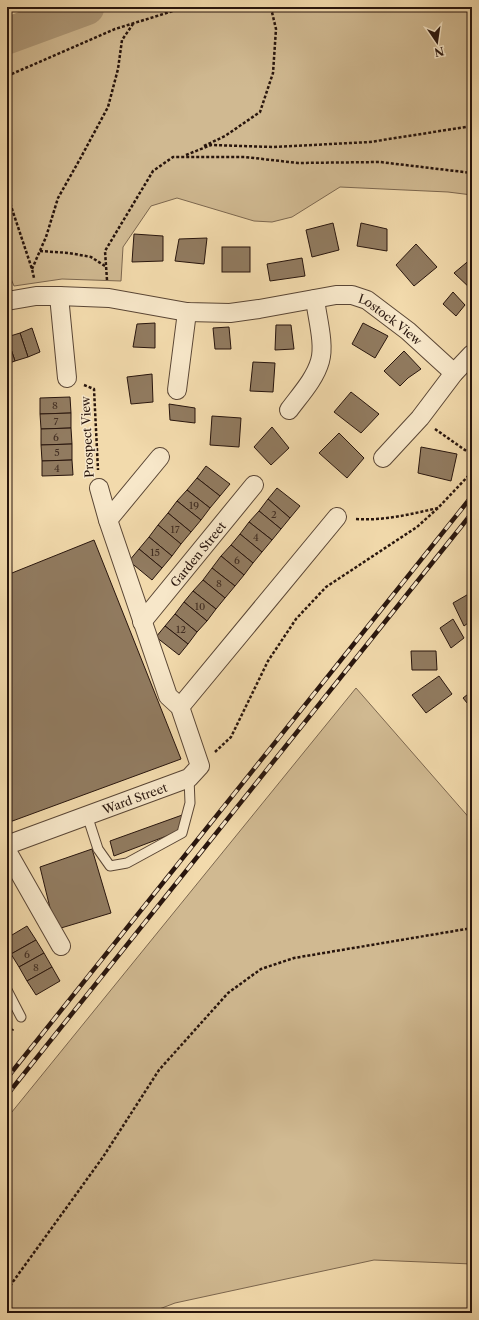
<svg xmlns="http://www.w3.org/2000/svg" width="479" height="1320" font-family="'Libre Caslon Text',serif">
<rect width="100%" height="100%" fill="#f2daac"/>
<filter id="stains"><feTurbulence type="fractalNoise" baseFrequency=".005" numOctaves="4"/><feColorMatrix values="0 0 0 0 .2 0 0 0 0 .09 0 0 0 0 .02 0 0 0 .5 -.17"/></filter>
<radialGradient id="worn" r=".72"><stop offset=".6" stop-color="#630" stop-opacity="0"/><stop offset="1" stop-color="#630" stop-opacity=".3"/></radialGradient>
<g fill="#d0b991" stroke="#7c674f">
<polygon points="113,7 472,7 472,195 448,192 340,187 292,217 272,222 254,221 177,198 151,206 123,247 121,281 62,279 14,286 7,269 7,49"/>
<polygon points="356,688 472,821 472,1264 374,1260 175,1303 149,1313 7,1313 7,1118"/>
</g>
<g fill="none" stroke-linecap="round" stroke-linejoin="round">
<polyline stroke="#ad9776" stroke-width="37" points="7,36 86,7"/>
</g>
<g fill="#917b60" stroke="#28150d">
<polygon points="333,223 339,250 312,257 306,230"/>
<polygon points="361,223 387,229 387,251 357,246"/>
<polygon points="134,234 163,236 163,261 132,262"/>
<polygon points="207,238 204,264 175,261 179,239"/>
<polygon points="416,244 437,267 414,286 396,265"/>
<rect x="222" y="247" width="28" height="25"/>
<polygon points="302,258 305,276 270,281 267,264"/>
<polygon points="472,258 472,290 454,273"/>
<polygon points="453,292 465,305 456,316 443,304"/>
<polygon points="155,323 155,348 133,347 137,324"/>
<polygon points="363,323 388,336 375,358 352,344"/>
<polygon points="276,325 291,325 294,349 275,350"/>
<polygon points="229,327 231,349 215,349 213,328"/>
<polygon points="32,328 40,352 28,357 20,333"/>
<polygon points="20,333 28,357 15,361 7,337"/>
<polygon points="7,337 15,361 7,364"/>
<polygon points="404,351 421,369 408,378 400,386 384,371"/>
<polygon points="253,362 275,363 273,392 250,391"/>
<polygon points="152,374 153,402 131,404 127,377"/>
<polygon points="351,392 379,414 361,433 334,412"/>
<polygon points="70,397 71,413 40,414 40,398"/>
<polygon points="169,404 195,408 195,423 170,420"/>
<polygon points="71,413 71,428 41,429 40,414"/>
<polygon points="212,416 241,418 239,447 210,445"/>
<polygon points="272,427 289,448 271,465 254,447"/>
<polygon points="71,428 72,444 41,445 41,429"/>
<polygon points="339,433 364,458 347,478 319,453"/>
<polygon points="72,444 72,460 42,461 41,445"/>
<polygon points="421,447 457,454 451,481 418,473"/>
<polygon points="72,460 73,475 42,476 42,461"/>
<polygon points="206,466 230,484 220,496 197,478"/>
<polygon points="197,478 220,496 210,508 187,490"/>
<polygon points="277,488 300,506 290,518 268,499"/>
<polygon points="187,490 210,508 201,520 177,501"/>
<polygon points="268,499 290,518 281,529 259,511"/>
<polygon points="177,501 201,520 191,532 168,513"/>
<polygon points="259,511 281,529 272,540 249,522"/>
<polygon points="168,513 191,532 181,544 158,525"/>
<polygon points="249,522 272,540 262,552 240,534"/>
<polygon points="158,525 181,544 172,556 149,537"/>
<polygon points="240,534 262,552 253,563 231,545"/>
<polygon points="149,537 172,556 162,568 139,549"/>
<polygon points="94,540 181,759 7,823 7,575"/>
<polygon points="231,545 253,563 244,575 221,556"/>
<polygon points="139,549 162,568 152,580 129,561"/>
<polygon points="221,556 244,575 235,586 212,568"/>
<polygon points="212,568 235,586 225,598 203,580"/>
<polygon points="203,580 225,598 216,609 193,591"/>
<polygon points="193,591 216,609 207,621 184,602"/>
<polygon points="472,592 472,620 464,626 453,603"/>
<polygon points="184,602 207,621 197,632 175,614"/>
<polygon points="175,614 197,632 188,644 165,626"/>
<polygon points="453,619 464,638 451,648 440,628"/>
<polygon points="165,626 188,644 179,655 156,637"/>
<polygon points="411,651 436,651 437,670 412,670"/>
<polygon points="439,676 452,694 426,713 412,695"/>
<polygon points="472,691 472,709 463,698"/>
<polygon points="185,814 177,832 114,856 110,841"/>
<polygon points="92,849 111,913 61,928 51,912 40,867"/>
<polygon points="27,926 36,940 11,954 7,946 7,938"/>
<polygon points="36,940 44,953 19,967 11,954"/>
<polygon points="44,953 52,967 27,981 19,967"/>
<polygon points="52,967 60,981 36,995 27,981"/>
</g>
<g fill="none" stroke-linecap="round" stroke-linejoin="round">
<defs>
<g id="lane">
<polyline points="87,815 98,849 110,866 127,863 182,833 190,803 189,778"/>
<polyline points="7,990 21,1017"/>
</g>
<g id="street">
<polyline points="59,296 67,378"/>
<path id="s1" d="M7,301L36,296H59L109,298L187,312L230,313L259,309L336,295H352L367,300L408,331L454,373"/>
<polyline points="177,390 187,312"/>
<path d="M289,410C300,395 315,379 320,361C325,344 317,317 315,299"/>
<polyline points="383,458 420,418 454,373 472,354"/>
<polyline points="108,520 160,457"/>
<path id="s2" d="M142,622L254,485"/>
<polyline points="180,707 337,517"/>
<path id="s3" d="M7,845L189,778L200,766L180,707L168,696L108,520L99,488"/>
<polyline points="7,851 61,946"/>
</g>
</defs>
<use href="#lane" stroke="#5a4635" stroke-width="11"/>
<use href="#street" stroke="#5a4635" stroke-width="20"/>
<g stroke="#28150d" stroke-width="2.5" stroke-dasharray="3 2" stroke-linecap="butt">
<polyline points="7,76 115,29 186,7"/>
<polyline points="204,146 225,136 260,112 273,73 276,29 271,8 270,7"/>
<polyline points="186,155 211,145 273,147 370,142 472,126"/>
<polyline points="7,194 32,269 34,278"/>
<polyline points="40,251 69,253 91,257 105,266"/>
<polyline points="32,269 46,237 58,198 80,159 108,107 118,69 122,40 133,24"/>
<polyline points="107,280 105,251 153,171 173,157 245,157 298,163 380,162 472,173"/>
<polyline points="84,385 94,389 98,470"/>
<polyline points="435,429 472,455"/>
<path d="M356,519C384,521 411,514 438,508"/>
<polyline points="215,752 231,737 268,661 296,619 326,587 417,527 438,508 472,472"/>
<polyline points="7,1039 13,1029"/>
<polyline points="7,1290 103,1157 159,1070 228,993 261,969 294,958 472,928"/>
</g>
<use href="#lane" stroke="#f7e7c9" stroke-width="9"/>
<use href="#street" stroke="#f7e7c9" stroke-width="18"/>
<defs>
<g id="rail">
<polyline points="7,1078 472,496"/>
<polyline points="7,1095 472,513"/>
</g>
</defs>
<use href="#rail" stroke="#28150d" stroke-width="4.5"/>
<use href="#rail" stroke="#f7e7c9" stroke-width="3" stroke-dasharray="9" stroke-linecap="butt"/>
</g>
<g text-anchor="middle" dominant-baseline="central" stroke-width="3" stroke-linejoin="round" paint-order="stroke">
<g font-size="10" fill="#422e22">
<text x="55" y="405">8</text>
<text x="56" y="421">7</text>
<text x="56" y="437">6</text>
<text x="57" y="452">5</text>
<text x="57" y="468">4</text>
<text x="194" y="505">19</text>
<text x="274" y="514">2</text>
<text x="175" y="529">17</text>
<text x="256" y="537">4</text>
<text x="155" y="552">15</text>
<text x="237" y="560">6</text>
<text x="219" y="583">8</text>
<text x="200" y="606">10</text>
<text x="181" y="629">12</text>
<text x="27" y="954">6</text>
<text x="36" y="967">8</text>
</g>
<g font-size="12" fill="#28150d" stroke="#f7e7c9">
<text stroke="none"><textPath href="#s1" startOffset="394">Lostock View</textPath></text>
<text transform="translate(87 437) rotate(-93)">Prospect View</text>
<text stroke="none"><textPath href="#s2" startOffset="88">Garden Street</textPath></text>
<text stroke="none"><textPath href="#s3" startOffset="136">Ward Street</textPath></text>
</g>
</g>
<rect width="479" height="1320" fill="none" stroke="#f2daac" stroke-width="24"/>
<rect x="8" y="8" width="463" height="1304" fill="none" stroke="#28150d" stroke-width="2"/>
<rect x="12" y="12" width="455" height="1296" fill="none" stroke="#28150d"/>
<g transform="translate(437 42) rotate(167)" stroke="#f7e7c9" stroke-width="3" paint-order="stroke">
<path d="M0-3L7 15L0 10L-7 15Z" fill="#28150d"/>
<text y="-6" font-size="11" font-weight="bold" text-anchor="middle" fill="#28150d">N</text>
</g>
<rect width="100%" height="100%" filter="url(#stains)"/>
<rect width="100%" height="100%" fill="url(#worn)"/>
</svg>
